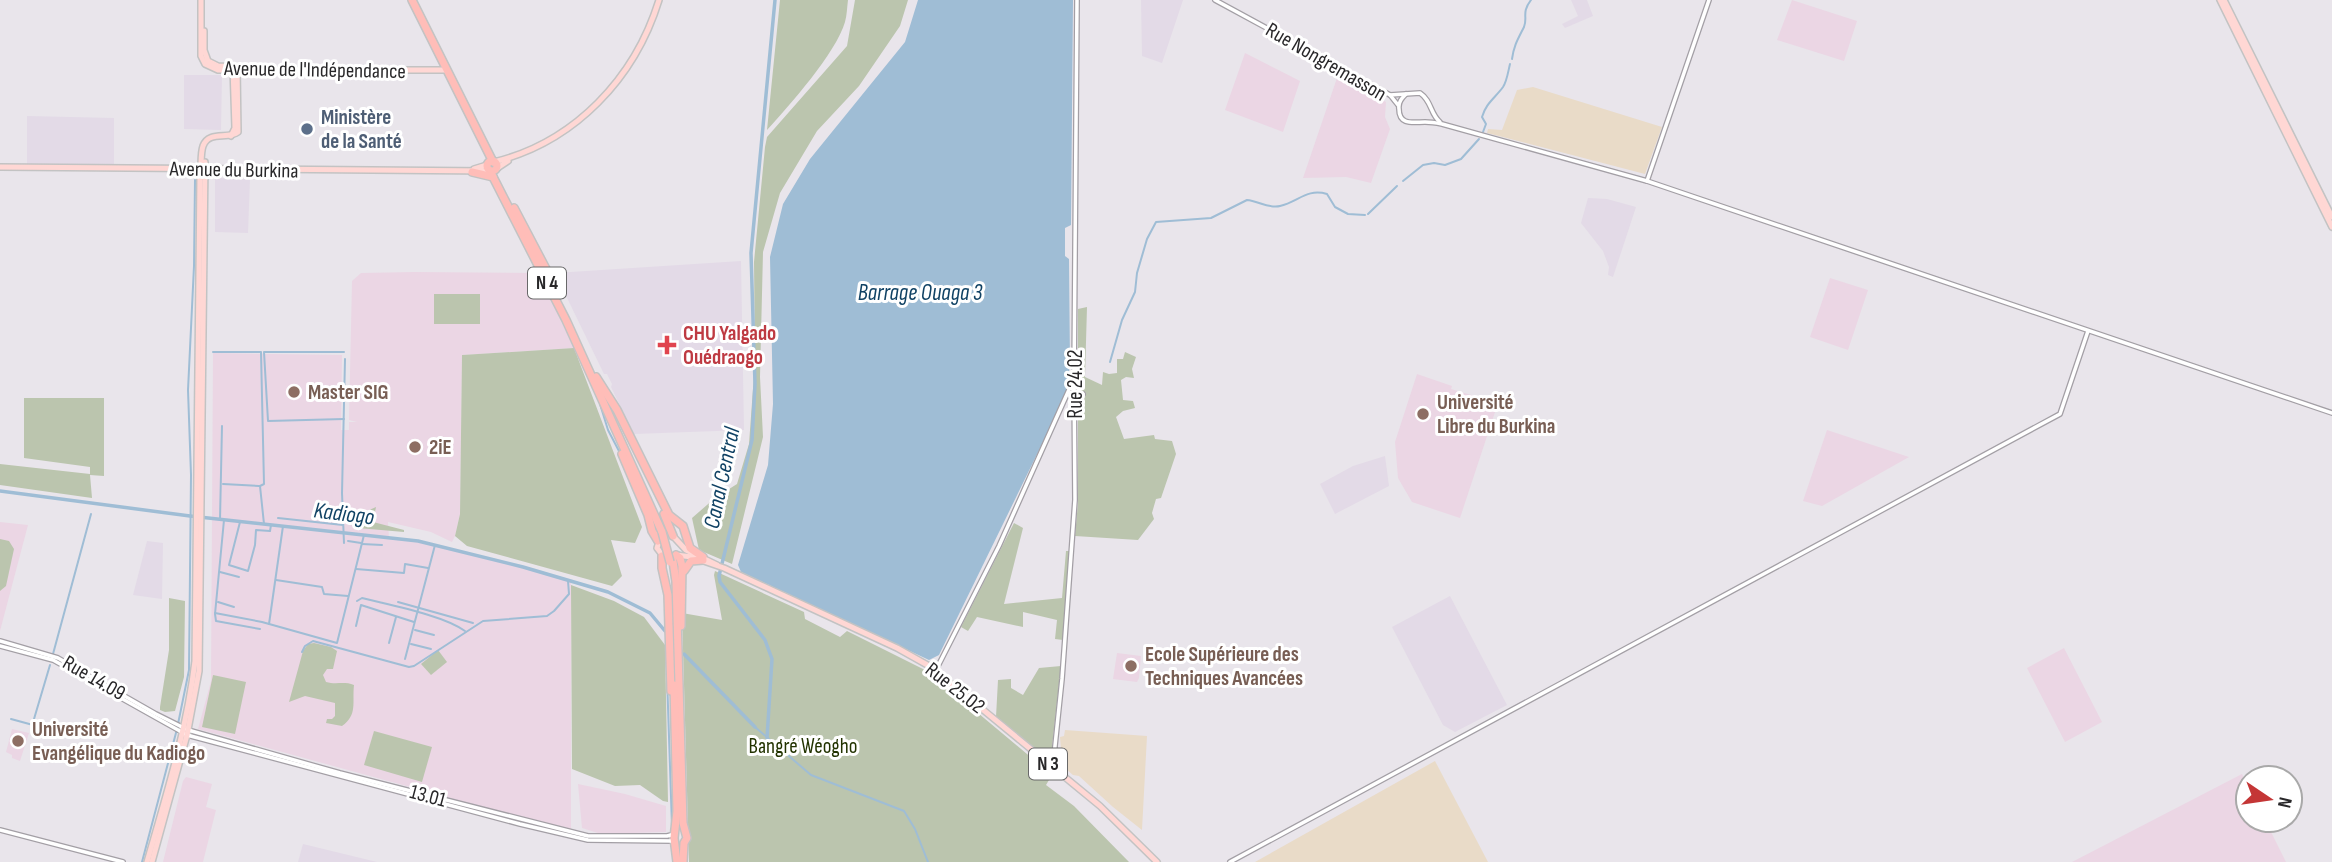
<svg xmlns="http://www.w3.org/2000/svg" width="2332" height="862" font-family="'Sofia Sans Condensed',sans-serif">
<rect width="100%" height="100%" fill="#e9e5eb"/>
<g fill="#e3dae7">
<polygon points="1141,0 1183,0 1162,63 1142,56"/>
<polygon points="1571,0 1587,0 1593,16 1565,28 1562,24 1578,16"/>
<polygon points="184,75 222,75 221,130 184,129"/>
<polygon points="27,116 114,118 114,164 27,164"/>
<polygon points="215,178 250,179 248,233 215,232"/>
<polygon points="1588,198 1607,199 1636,207 1613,277 1608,275 1609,267 1603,251 1581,223"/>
<polygon points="741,261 744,430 634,434 611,387 612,384 607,374 604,374 555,273"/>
<polygon points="1385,456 1389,486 1335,514 1320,484 1353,466"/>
<polygon points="147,541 163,543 162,599 133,595"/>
<polygon points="1450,596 1507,705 1455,732 1443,725 1392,627"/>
<polygon points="303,844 377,862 298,862"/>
</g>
<g fill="#e9dbc8">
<polygon points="1533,87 1662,127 1645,174 1487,133 1488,129 1502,130 1517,90"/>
<polygon points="1065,730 1147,736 1142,830 1113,807 1079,776 1073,775 1066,769 1062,761 1060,737 1064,736"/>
<polygon points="1435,761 1488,862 1255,862"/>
</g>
<g fill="#ebd6e4">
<polygon points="1792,0 1857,21 1844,61 1777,40"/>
<polygon points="1245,53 1300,81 1283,132 1225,110"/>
<polygon points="1338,75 1386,102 1385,117 1390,129 1371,183 1346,177 1303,178"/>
<polygon points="414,272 538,273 574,348 462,355 460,514 455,536 452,542 431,532 388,522 389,538 418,541 532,570 571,582 571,831 198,729 211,681 213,353 342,355 341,430 349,430 349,422 357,422 349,420 352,281 361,273"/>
<polygon points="1830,278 1868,290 1848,350 1810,337"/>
<polygon points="1417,374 1452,386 1451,389 1498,403 1460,518 1412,502 1398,478 1395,442"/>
<polygon points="1827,430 1909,457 1822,506 1803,501"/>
<polygon points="0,522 28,525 0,631"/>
<polygon points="2064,648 2102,722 2065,742 2027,668"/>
<polygon points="1117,653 1141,656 1139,678 1137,682 1113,679"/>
<polygon points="12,729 29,733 20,761 12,758 12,755 6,752"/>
<polygon points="2242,774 2248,786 2248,820 2265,820 2286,862 2072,862"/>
<polygon points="186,777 212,784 206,807 216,810 203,862 163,862 183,781"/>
<polygon points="578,784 625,794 666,806 666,832 601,834 582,828"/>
</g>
<g fill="#bbc5ae">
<path d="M780,0H848C847,7 847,15 845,22C836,53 789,106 767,130Z"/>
<polygon points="855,0 908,0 900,26 859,86 817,131 780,193 763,252 760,377 763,437 732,564 699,550 692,518 715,498 737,484 749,444 755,361 754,262 765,147 767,137 847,46"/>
<rect x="434" y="294" width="46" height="30"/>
<polygon points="1087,307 1085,377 1102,385 1103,372 1109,374 1117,373 1117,359 1123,359 1125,352 1136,357 1132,369 1134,378 1126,377 1121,380 1123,400 1133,401 1135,408 1123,411 1116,417 1124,439 1154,435 1155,439 1172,441 1176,454 1161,498 1156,499 1152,513 1154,519 1138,540 1075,536 1078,503 1078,309"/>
<polygon points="574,348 642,527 635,543 611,540 622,576 612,586 467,546 455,536 460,514 462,355"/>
<polygon points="24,398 104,398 104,476 90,475 92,498 0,485 0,464 90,474 90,467 24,458"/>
<polygon points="376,507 373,522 404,530 404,532 358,528 347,522 348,512 360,513 361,519 367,522 367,511"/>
<polygon points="1014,523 1023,528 1004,604 1062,598 1066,551 1072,551 1063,640 1055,639 1057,620 1023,612 1023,627 977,617 968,631 961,627"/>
<polygon points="0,539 9,541 14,549 6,586 0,591"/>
<polygon points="715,571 804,612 805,619 840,637 847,631 929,672 1052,775 1046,785 1074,806 1129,862 689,862 682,613 722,620 714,575"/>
<polygon points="571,585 614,601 644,617 665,645 668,802 663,801 640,785 615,786 572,769"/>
<polygon points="169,598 185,601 184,677 175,711 165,712 160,710 160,707 169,650"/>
<path d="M314,643L331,647L337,651L333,669H327L323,675L326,682C336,685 344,681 354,685C352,702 358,715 342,726L326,723L327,719H332L335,716V703L305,696L289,702L303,651L308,644Z"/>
<polygon points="438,650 447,662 431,675 421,664"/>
<polygon points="1061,666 1051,756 1047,761 996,717 998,680 1011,679 1011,688 1023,695 1039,668"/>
<polygon points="213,675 246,682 235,734 202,727"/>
<polygon points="374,731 432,747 422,782 364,765"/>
</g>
<polygon fill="#9fbdd5" points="918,0 1073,0 1071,225 1065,228 1065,256 1069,259 1070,364 1066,395 939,655 929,660 741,572 738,565 768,465 773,404 770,257 783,204 810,159 905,42"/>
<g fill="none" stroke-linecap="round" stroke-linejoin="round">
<g stroke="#9fbdd5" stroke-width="2">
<path d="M1512,59C1514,45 1518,39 1524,27C1528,17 1521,13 1531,0"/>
<path d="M1483,132L1486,124L1482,117C1486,103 1495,98 1503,87C1507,81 1508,72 1510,64"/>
<polyline points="1403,181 1423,165 1434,163 1445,165 1461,159 1479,139"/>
<polyline points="1368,214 1397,186"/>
<polyline points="213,352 261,352 264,484 260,486 264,524"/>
<polyline points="344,352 264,352 268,421 344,419"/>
<path d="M1110,362L1122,320L1135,292L1137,273L1147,239L1156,222L1211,218L1247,200C1258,201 1269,209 1280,206C1298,202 1307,188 1327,194L1335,207L1348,214L1365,215"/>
<polyline points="600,404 608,430 620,453"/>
<polyline points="223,484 259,486"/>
<polyline points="278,518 343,525"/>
<polyline points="220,520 222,426"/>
<polyline points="224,520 215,614 216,621 260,629"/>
<polyline points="240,522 229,565 248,571 255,545 256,530 270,531 271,525"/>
<polyline points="348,541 361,543"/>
<polyline points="344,543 342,493 345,359"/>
<polyline points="362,544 382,545"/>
<polyline points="356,569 404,573 405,564 428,568"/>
<polyline points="220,572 239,577"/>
<polyline points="276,580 322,587 324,594 348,596"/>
<path d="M357,601L362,598C389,605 443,615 465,631"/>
<polyline points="218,602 234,607"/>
<polyline points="398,602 473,623"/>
<polyline points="215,613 262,622 337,643 364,535"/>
<polyline points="269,624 283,526"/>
<polyline points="356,626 361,605 414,622"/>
<polyline points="415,630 434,635"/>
<polyline points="389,643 396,617"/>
<polyline points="411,644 431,649"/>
<polyline points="666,647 672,826"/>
<polyline points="302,652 305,646 313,641 409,667 414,666 483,621 547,616 554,611 569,594 568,581"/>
<polyline points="53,654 91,514"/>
<polyline points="405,659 435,545"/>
<polyline points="11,719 33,725"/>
<polyline points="34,719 50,665"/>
<polyline points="178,724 189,670 191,475 188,390 194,266 195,180"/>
<polyline points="755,727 811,775 904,811 915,829 928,862"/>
<polyline points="142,862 177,729"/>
</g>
<g stroke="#9fbdd5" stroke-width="3.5">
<polyline points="0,491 190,516 418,541 523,567 608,592 650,613 665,631"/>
<polyline points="684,654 755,727"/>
<polyline points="767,738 772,659 765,640 720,582 719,576 752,440 755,384 751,253 775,0"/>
</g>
<defs>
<g id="minor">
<polyline points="1215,0 1390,95 1398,105"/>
<path d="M1406,94C1402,98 1398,102 1399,109C1399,126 1414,122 1425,122C1430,122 1437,123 1442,124L1647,181L2332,413"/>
<path d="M1390,95L1420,93C1432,101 1430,114 1440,122"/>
<polyline points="1647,181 1709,0"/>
<polyline points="1075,398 1083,394"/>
<polyline points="0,641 58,658 156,714 188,730 340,773 588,836 667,836 675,834"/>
<polyline points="0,646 53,660 187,735 520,824 588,840 673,841"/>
<polyline points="936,670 999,546 1072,383"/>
<polyline points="1053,765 1062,679 1075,500 1074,382 1077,0"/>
<polyline points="0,830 123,862"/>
<polyline points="1230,862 2060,414 2088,331"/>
</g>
<g id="major">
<polyline points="201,0 201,56 205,64 218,70 447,70"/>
<polyline points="2220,0 2332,227"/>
<polyline points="2224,0 2332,217"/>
<polyline points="204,31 204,50 208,61 218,66 240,67"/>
<polyline points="231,136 235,128 233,67"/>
<path d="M494,162C575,142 635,78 659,0"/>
<polyline points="0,167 489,171"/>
<polyline points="474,169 487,165"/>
<polyline points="496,169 508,161"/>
<polyline points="672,535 686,550 717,565"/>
<polyline points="660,539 657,548 664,557"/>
<polyline points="676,555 692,557 724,568 897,648 931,667 1100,806 1157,862"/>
<path d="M147,862C166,796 187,729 195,661L200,175C202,166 200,155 203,146C209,130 228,140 238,132L237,67"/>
<polyline points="152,862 187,735 199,671 205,162"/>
</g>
<g id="highway">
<polyline points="412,0 493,162"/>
<circle cx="492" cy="166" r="5"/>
<polyline points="490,171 566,320 662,532"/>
<polyline points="472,172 493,177"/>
<polyline points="514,208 546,269"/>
<polyline points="596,377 617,410 669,515 683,526 690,548 703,557"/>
<polyline points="622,454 648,515 652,531 658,541"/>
<polyline points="664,514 673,536"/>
<polyline points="676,555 680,558 682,566 681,626"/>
<polyline points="662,556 662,568 668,595 671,691"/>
<polyline points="673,561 676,582 683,823 687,838 684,843 683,862"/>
<polyline points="684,571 691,561 703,560"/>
<polyline points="674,685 677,811 674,838 677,862"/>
</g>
</defs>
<use href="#minor" stroke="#a39fa5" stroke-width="6"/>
<use href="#major" stroke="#c3c3c3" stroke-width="8"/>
<use href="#highway" stroke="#c3c3c3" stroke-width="10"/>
<use href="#minor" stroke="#fff" stroke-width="3.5"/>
<use href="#major" stroke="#ffd7d4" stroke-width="5"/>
<use href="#highway" stroke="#ffbdb8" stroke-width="7"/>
<defs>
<polyline id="highway-bridge" points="662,532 670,562"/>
</defs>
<use href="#highway-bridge" stroke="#c3c3c3" stroke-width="10" stroke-linecap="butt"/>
<use href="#highway-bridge" stroke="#ffbdb8" stroke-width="7"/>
</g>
<circle fill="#5c6f8a" stroke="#fff" stroke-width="2.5" cx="307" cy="129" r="7"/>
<path fill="#e0444e" stroke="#fff" stroke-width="2.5" d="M663.5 334.5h7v7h7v7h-7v7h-7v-7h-7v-7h7z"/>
<g fill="#8d6e63" stroke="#fff" stroke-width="2.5">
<circle cx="294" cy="392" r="7"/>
<circle cx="1423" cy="414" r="7"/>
<circle cx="415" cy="447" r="7"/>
<circle cx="1131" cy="666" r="7"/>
<circle cx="18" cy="741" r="7"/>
</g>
<g text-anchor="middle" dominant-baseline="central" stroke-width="6" stroke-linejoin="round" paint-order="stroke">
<g fill="#fff" stroke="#686869" stroke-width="2">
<rect x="528" y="267.5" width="38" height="31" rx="5"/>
<rect x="1029" y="748.5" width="38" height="31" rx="5"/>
</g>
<g font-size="19" font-weight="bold" fill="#282729">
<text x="547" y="283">N 4</text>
<text x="1048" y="764">N 3</text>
</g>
<g font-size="21" fill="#282729" stroke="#fff">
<text transform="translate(1326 62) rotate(30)">Rue Nongremasson</text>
<text transform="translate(315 70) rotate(1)">Avenue de l'Indépendance</text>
<text transform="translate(234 170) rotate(1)">Avenue du Burkina</text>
<text transform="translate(1075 384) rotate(-90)">Rue 24.02</text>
<text transform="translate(94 678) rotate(30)">Rue 14.09</text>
<text transform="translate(955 688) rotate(38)">Rue 25.02</text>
<text transform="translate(428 796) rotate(15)">13.01</text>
</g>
<g font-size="21" font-weight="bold" fill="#4e5e75" stroke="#fff" text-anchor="start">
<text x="321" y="117">Ministère<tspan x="321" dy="24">de la Santé</tspan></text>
</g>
<g font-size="21" font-weight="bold" fill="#be3a42" stroke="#fff" text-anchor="start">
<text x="683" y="333">CHU Yalgado<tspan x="683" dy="24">Ouédraogo</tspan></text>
</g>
<g font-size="21" font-weight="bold" fill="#785e54" stroke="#fff" text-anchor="start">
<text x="308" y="392">Master SIG</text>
<text x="1437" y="402">Université<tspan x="1437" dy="24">Libre du Burkina</tspan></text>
<text x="429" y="447">2iE</text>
<text x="1145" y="654">Ecole Supérieure des<tspan x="1145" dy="24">Techniques Avancées</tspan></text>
<text x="32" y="729">Université<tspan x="32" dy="24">Evangélique du Kadiogo</tspan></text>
</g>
<g font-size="21" fill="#230" stroke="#fff">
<text x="803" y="746">Bangré Wéogho</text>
</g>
<g font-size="23" font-style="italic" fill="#104264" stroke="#fff">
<text x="920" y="293">Barrage Ouaga 3</text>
<text transform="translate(722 478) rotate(-78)">Canal Central</text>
<text transform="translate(344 514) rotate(7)">Kadiogo</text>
</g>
</g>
<g transform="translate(2269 799) rotate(103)"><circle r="33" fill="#ffffff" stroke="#a9a9a9" stroke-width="2"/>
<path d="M0-5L12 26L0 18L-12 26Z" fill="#c43636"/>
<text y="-10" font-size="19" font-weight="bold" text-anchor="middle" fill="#282729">N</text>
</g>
</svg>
